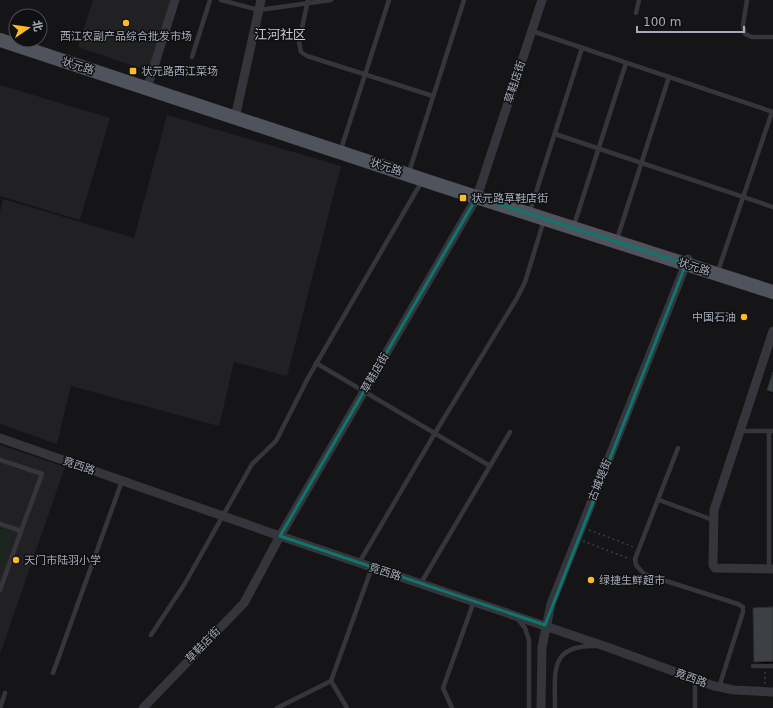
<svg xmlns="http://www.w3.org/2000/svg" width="773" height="708" font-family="'DejaVu Sans','Noto Sans SC',sans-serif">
<defs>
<filter id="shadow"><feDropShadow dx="2" dy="2" stdDeviation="0" flood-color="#0009"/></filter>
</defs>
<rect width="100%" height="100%" fill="#151517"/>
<g fill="#212124">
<polygon points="93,0 174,0 151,72 78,47"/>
<polygon points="0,85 110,118 80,220 0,196"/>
<polygon points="167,115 341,166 287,376 234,362 219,426 71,386 57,444 0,424 0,212 3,199 134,238"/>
<polygon points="0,445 65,467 0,654"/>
</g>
<polygon fill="#1c251e" points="0,528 14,532 0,570"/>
<g fill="#3e4044" stroke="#2f2f33" filter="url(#shadow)">
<polygon points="773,372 773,392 767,390"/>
<polygon points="773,607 773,661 754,662 753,608"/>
</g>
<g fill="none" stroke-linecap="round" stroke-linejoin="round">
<g stroke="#3b3d43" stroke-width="1.5" stroke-dasharray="2 3" stroke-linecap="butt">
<polyline points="589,530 634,547"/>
<polyline points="583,541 630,559"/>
<polyline points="765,672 765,684"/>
</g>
<g stroke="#35363c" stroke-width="4.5">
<polyline points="221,0 259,10 331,0"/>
<polyline points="308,0 299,42 301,52 307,56 433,96"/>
<polyline points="747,0 743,25 745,34 752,37 773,37"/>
<polyline points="636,13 639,0"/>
<polyline points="532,31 773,112"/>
<polyline points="192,57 210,0"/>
<polyline points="555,134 773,207"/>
<polyline points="342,146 389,0"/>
<polyline points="410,169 464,0"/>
<polyline points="531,208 582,48"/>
<polyline points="575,222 626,63"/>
<polyline points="618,236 669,77"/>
<polyline points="719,268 772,112"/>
<polyline points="316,363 490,466 421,583"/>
<polyline points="740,431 773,431"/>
<polyline points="769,431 769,569"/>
<polyline points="678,448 635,559 636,565 644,574 738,604 743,607 743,612 719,687"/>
<polyline points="0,460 42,474 21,531"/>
<polyline points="490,466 510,432"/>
<polyline points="659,500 713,520"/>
<polyline points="0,524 21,531 0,590"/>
<polyline points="359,563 435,433 517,298 525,282 544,220"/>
<polyline points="517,618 525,628 529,640 529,708"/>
<polyline points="151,635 184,585 252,464 276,441 308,378 422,181"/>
<polyline points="753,666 773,666"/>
<polyline points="53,673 122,481"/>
<polyline points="0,708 5,693"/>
<polyline points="277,708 331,681"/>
<polyline points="347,708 331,681 372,567"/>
<polyline points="452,708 443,688 474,601"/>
<path d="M555,708C555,672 549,645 595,646"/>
<polyline points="695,708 695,679"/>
</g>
<g stroke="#35363c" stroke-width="9">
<polyline points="149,82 175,0"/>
<polyline points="235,118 261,0"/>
<polyline points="773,331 714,510 713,565 715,568 773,569"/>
<polyline points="0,438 280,536 607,647 714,686 734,690 773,692"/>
<polyline points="143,708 244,603 280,536 477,197 542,0"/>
<polyline points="541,708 542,647 551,604 688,259"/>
</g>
<polyline stroke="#51535c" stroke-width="14" points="0,40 442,186 773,292"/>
</g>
<path fill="none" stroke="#0f766e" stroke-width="3" stroke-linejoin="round" d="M477,197L686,264L545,625L280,536Z"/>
<g fill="#ffbb25" stroke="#101012" stroke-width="1.5">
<circle cx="126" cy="23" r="4"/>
<rect x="129" y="67" width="8" height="8" rx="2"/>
<rect x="459" y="194" width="8" height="8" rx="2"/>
<circle cx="744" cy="317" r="4"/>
<circle cx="16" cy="560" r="4"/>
<circle cx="591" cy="580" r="4"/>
</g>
<g text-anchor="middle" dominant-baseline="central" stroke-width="3" stroke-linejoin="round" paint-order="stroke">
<g font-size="11" fill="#a5abb8" stroke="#101012" text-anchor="start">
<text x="126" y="36" text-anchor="middle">西江农副产品综合批发市场</text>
<text x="141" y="71">状元路西江菜场</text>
<text x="471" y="198">状元路草鞋店街</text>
<text x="736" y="317" text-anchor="end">中国石油</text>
<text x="24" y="560">天门市陆羽小学</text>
<text x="599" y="580">绿捷生鲜超市</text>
</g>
<g font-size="11" fill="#a5abb8" stroke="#101012">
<text transform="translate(78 66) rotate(18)">状元路</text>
<text transform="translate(515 82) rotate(-72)">草鞋店街</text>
<text transform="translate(386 167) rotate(18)">状元路</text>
<text transform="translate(694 267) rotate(18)">状元路</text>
<text transform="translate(375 373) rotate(-60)">草鞋店街</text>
<text transform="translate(79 466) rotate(19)">竟西路</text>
<text transform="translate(600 480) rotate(-68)">古城堤街</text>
<text transform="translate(385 572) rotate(18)">竟西路</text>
<text transform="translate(203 645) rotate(-46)">草鞋店街</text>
<text transform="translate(691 678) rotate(20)">竟西路</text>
</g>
<g font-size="13" fill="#c7cad4" stroke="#101012">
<text x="280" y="34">江河社区</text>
</g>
</g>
<g transform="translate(28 28) rotate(77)"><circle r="19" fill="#101012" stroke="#4c4e54"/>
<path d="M0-3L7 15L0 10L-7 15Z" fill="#ffbb25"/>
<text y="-6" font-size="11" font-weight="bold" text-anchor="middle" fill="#a5abb8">北</text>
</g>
<path d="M637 26v6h107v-6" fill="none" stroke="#a5abb8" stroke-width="2"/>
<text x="643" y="26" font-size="12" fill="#a5abb8" stroke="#101012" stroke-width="3" paint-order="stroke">100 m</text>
</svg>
